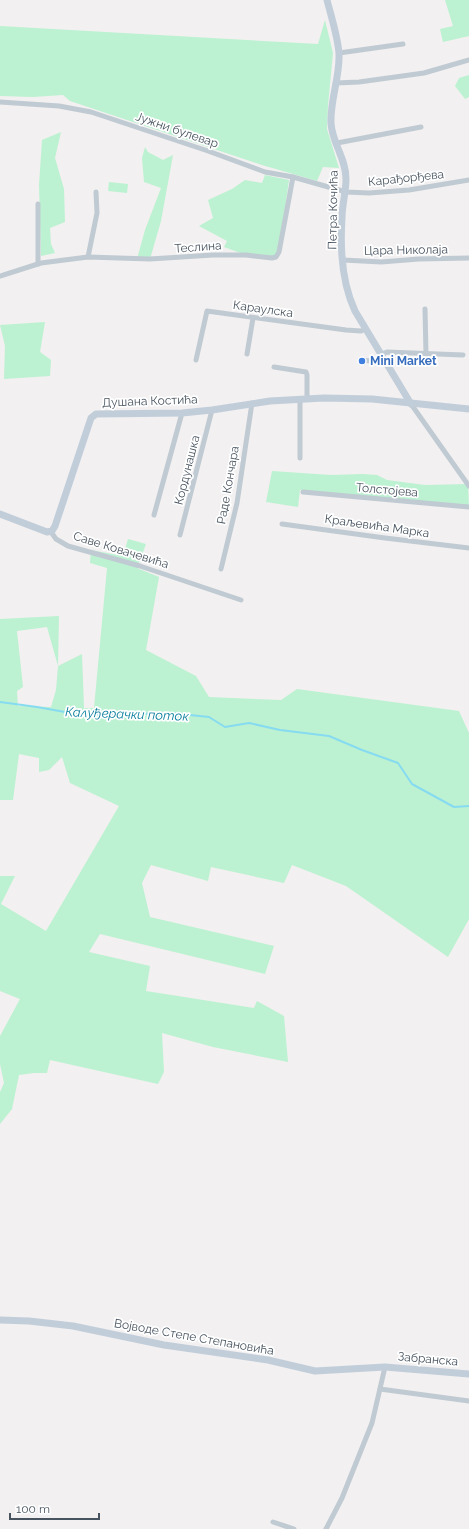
<svg xmlns="http://www.w3.org/2000/svg" width="469" height="1529" font-family="Raleway,sans-serif">
<rect width="100%" height="100%" fill="#f2f0f0"/>
<g fill="#bcf2d1" fill-rule="evenodd">
<polygon points="445,0 469,0 469,36 443,42 440,29 453,26"/>
<polygon points="325,20 333,53 328,105 327,129 339,168 323,167 317,181 262,165 70,101 63,95 33,97 0,96 0,26 318,44"/>
<polygon points="469,75 469,97 465,99 455,86 459,78"/>
<polygon points="61,132 55,158 64,189 65,222 50,228 51,244 55,253 41,256 39,185 42,140"/>
<polygon points="145,147 148,152 163,160 173,155 161,221 150,259 137,259 145,230 161,188 144,182 142,158"/>
<polygon points="265,175 289,180 279,252 276,257 246,255 224,247 227,241 199,226 213,218 208,200 232,189 245,180 262,183"/>
<polygon points="109,182 128,184 127,193 108,191"/>
<polygon points="45,322 40,352 51,360 50,376 4,379 5,346 0,325"/>
<polygon points="272,471 331,475 363,474 377,475 387,480 425,485 468,484 469,507 300,490 298,507 266,502"/>
<path d="M128,539L146,544L137,568L159,577L146,650L196,676L209,697L281,700L297,689L459,711L469,733V919L448,957L346,886L292,865L284,883L211,867L208,881L151,865L142,883L150,917L274,946L265,974L100,934L89,952L150,966L146,991L254,1008L257,1001L284,1016L288,1062L213,1047L162,1033L164,1072L158,1084L50,1060L47,1073H34L19,1075L12,1109L0,1124V1092L4,1083L0,1064V1036L20,999L0,991V876H15L1,904L46,931L119,806L70,783L62,757L49,770L39,772V758L19,754L13,800H0V619L59,616L58,666L82,654L84,708H94L107,568L90,563L91,550L123,556ZM47,627L58,666L56,690L51,707L18,706L17,691L23,687L17,631Z"/>
</g>
<g fill="none" stroke-linecap="round" stroke-linejoin="round">
<polyline stroke="#87dbf1" stroke-width="2" points="0,702 37,707 76,714 106,715 171,713 209,717 225,727 249,723 280,730 329,736 362,750 398,763 412,784 454,807 469,806"/>
<g stroke="#c0cad2" stroke-width="5">
<polyline points="339,53 403,44"/>
<polyline points="336,83 359,82 424,73 469,60"/>
<polyline points="0,102 59,106 91,112 208,151 265,172 293,177 346,192 369,193 409,190 469,180"/>
<polyline points="337,143 421,127"/>
<polyline points="38,204 38,264"/>
<polyline points="88,257 97,213 96,192"/>
<polyline points="343,260 381,262 419,259 469,258"/>
<polyline points="0,276 41,263 88,257 150,259 213,255 246,255 272,258 276,257 279,252 293,177"/>
<polyline points="425,309 426,354"/>
<polyline points="247,354 253,318"/>
<polyline points="382,354 387,352 463,355"/>
<polyline points="196,360 207,311 346,330 361,331 366,329"/>
<polyline points="361,360 380,362 386,361"/>
<polyline points="274,367 306,372 307,375 307,398"/>
<polyline points="300,399 300,458"/>
<polyline points="411,404 469,486"/>
<polyline points="303,492 469,507"/>
<polyline points="154,515 182,413"/>
<polyline points="282,524 385,538 469,548"/>
<polyline points="51,532 56,539 68,546 140,566 241,600"/>
<polyline points="180,535 212,410"/>
<polyline points="221,569 237,503 252,403"/>
<polyline points="380,1389 469,1401"/>
<polyline points="273,1522 294,1529"/>
<polyline points="326,1529 342,1498 372,1423 385,1367"/>
</g>
<g stroke="#c2cdda" stroke-width="7">
<path d="M327,0C331,16 338,37 339,54C340,77 330,100 331,123C332,143 346,158 346,179C346,192 342,205 342,218C340,248 342,283 355,311L411,404"/>
<polyline points="0,514 47,532 52,531 55,526 91,418 96,414 182,413 212,410 270,401 324,398 372,399 469,409"/>
<polyline points="0,1320 29,1321 73,1326 164,1345 268,1360 315,1371 385,1367 469,1374"/>
</g>
</g>
<circle fill="#3f7fe0" stroke="#fff" stroke-width="1.5" cx="362" cy="361" r="4"/>
<g text-anchor="middle" dominant-baseline="central" stroke-width="3.5" stroke-linejoin="round" paint-order="stroke">
<g font-size="12" fill="#47535f" stroke="#fff">
<text transform="translate(177 130) rotate(19)">Јужни булевар</text>
<text transform="translate(406 178) rotate(-6)">Карађорђева</text>
<text transform="translate(333 210) rotate(-89)">Петра Кочића</text>
<text transform="translate(198 247) rotate(-4)">Теслина</text>
<text transform="translate(406 250) rotate(-1)">Цара Николаја</text>
<text transform="translate(263 309) rotate(8)">Караулска</text>
<text transform="translate(150 401) rotate(-2)">Душана Костића</text>
<text transform="translate(187 470) rotate(-76)">Кордунашка</text>
<text transform="translate(228 485) rotate(-80)">Раде Кончара</text>
<text transform="translate(387 490) rotate(5)">Толстојева</text>
<text transform="translate(377 526) rotate(8)">Краљевића Марка</text>
<text transform="translate(121 550) rotate(17)">Саве Ковачевића</text>
<text transform="translate(194 1337) rotate(10)">Војводе Степе Степановића</text>
<text transform="translate(428 1359) rotate(5)">Забранска</text>
</g>
<g font-size="12" font-weight="bold" fill="#366cbe" stroke="#fff" text-anchor="start">
<text x="370" y="361">Mini Market</text>
</g>
<g font-size="13" font-style="italic" fill="#077d9c" stroke="#fff">
<text transform="translate(127 714) rotate(2)">Калуђерачки поток</text>
</g>
</g>
<path d="M10 1513v6h89v-6" fill="none" stroke="#47535f" stroke-width="2"/>
<text x="16" y="1513" font-size="12" fill="#47535f" stroke="#ffffff" stroke-width="3" paint-order="stroke">100 m</text>
</svg>
